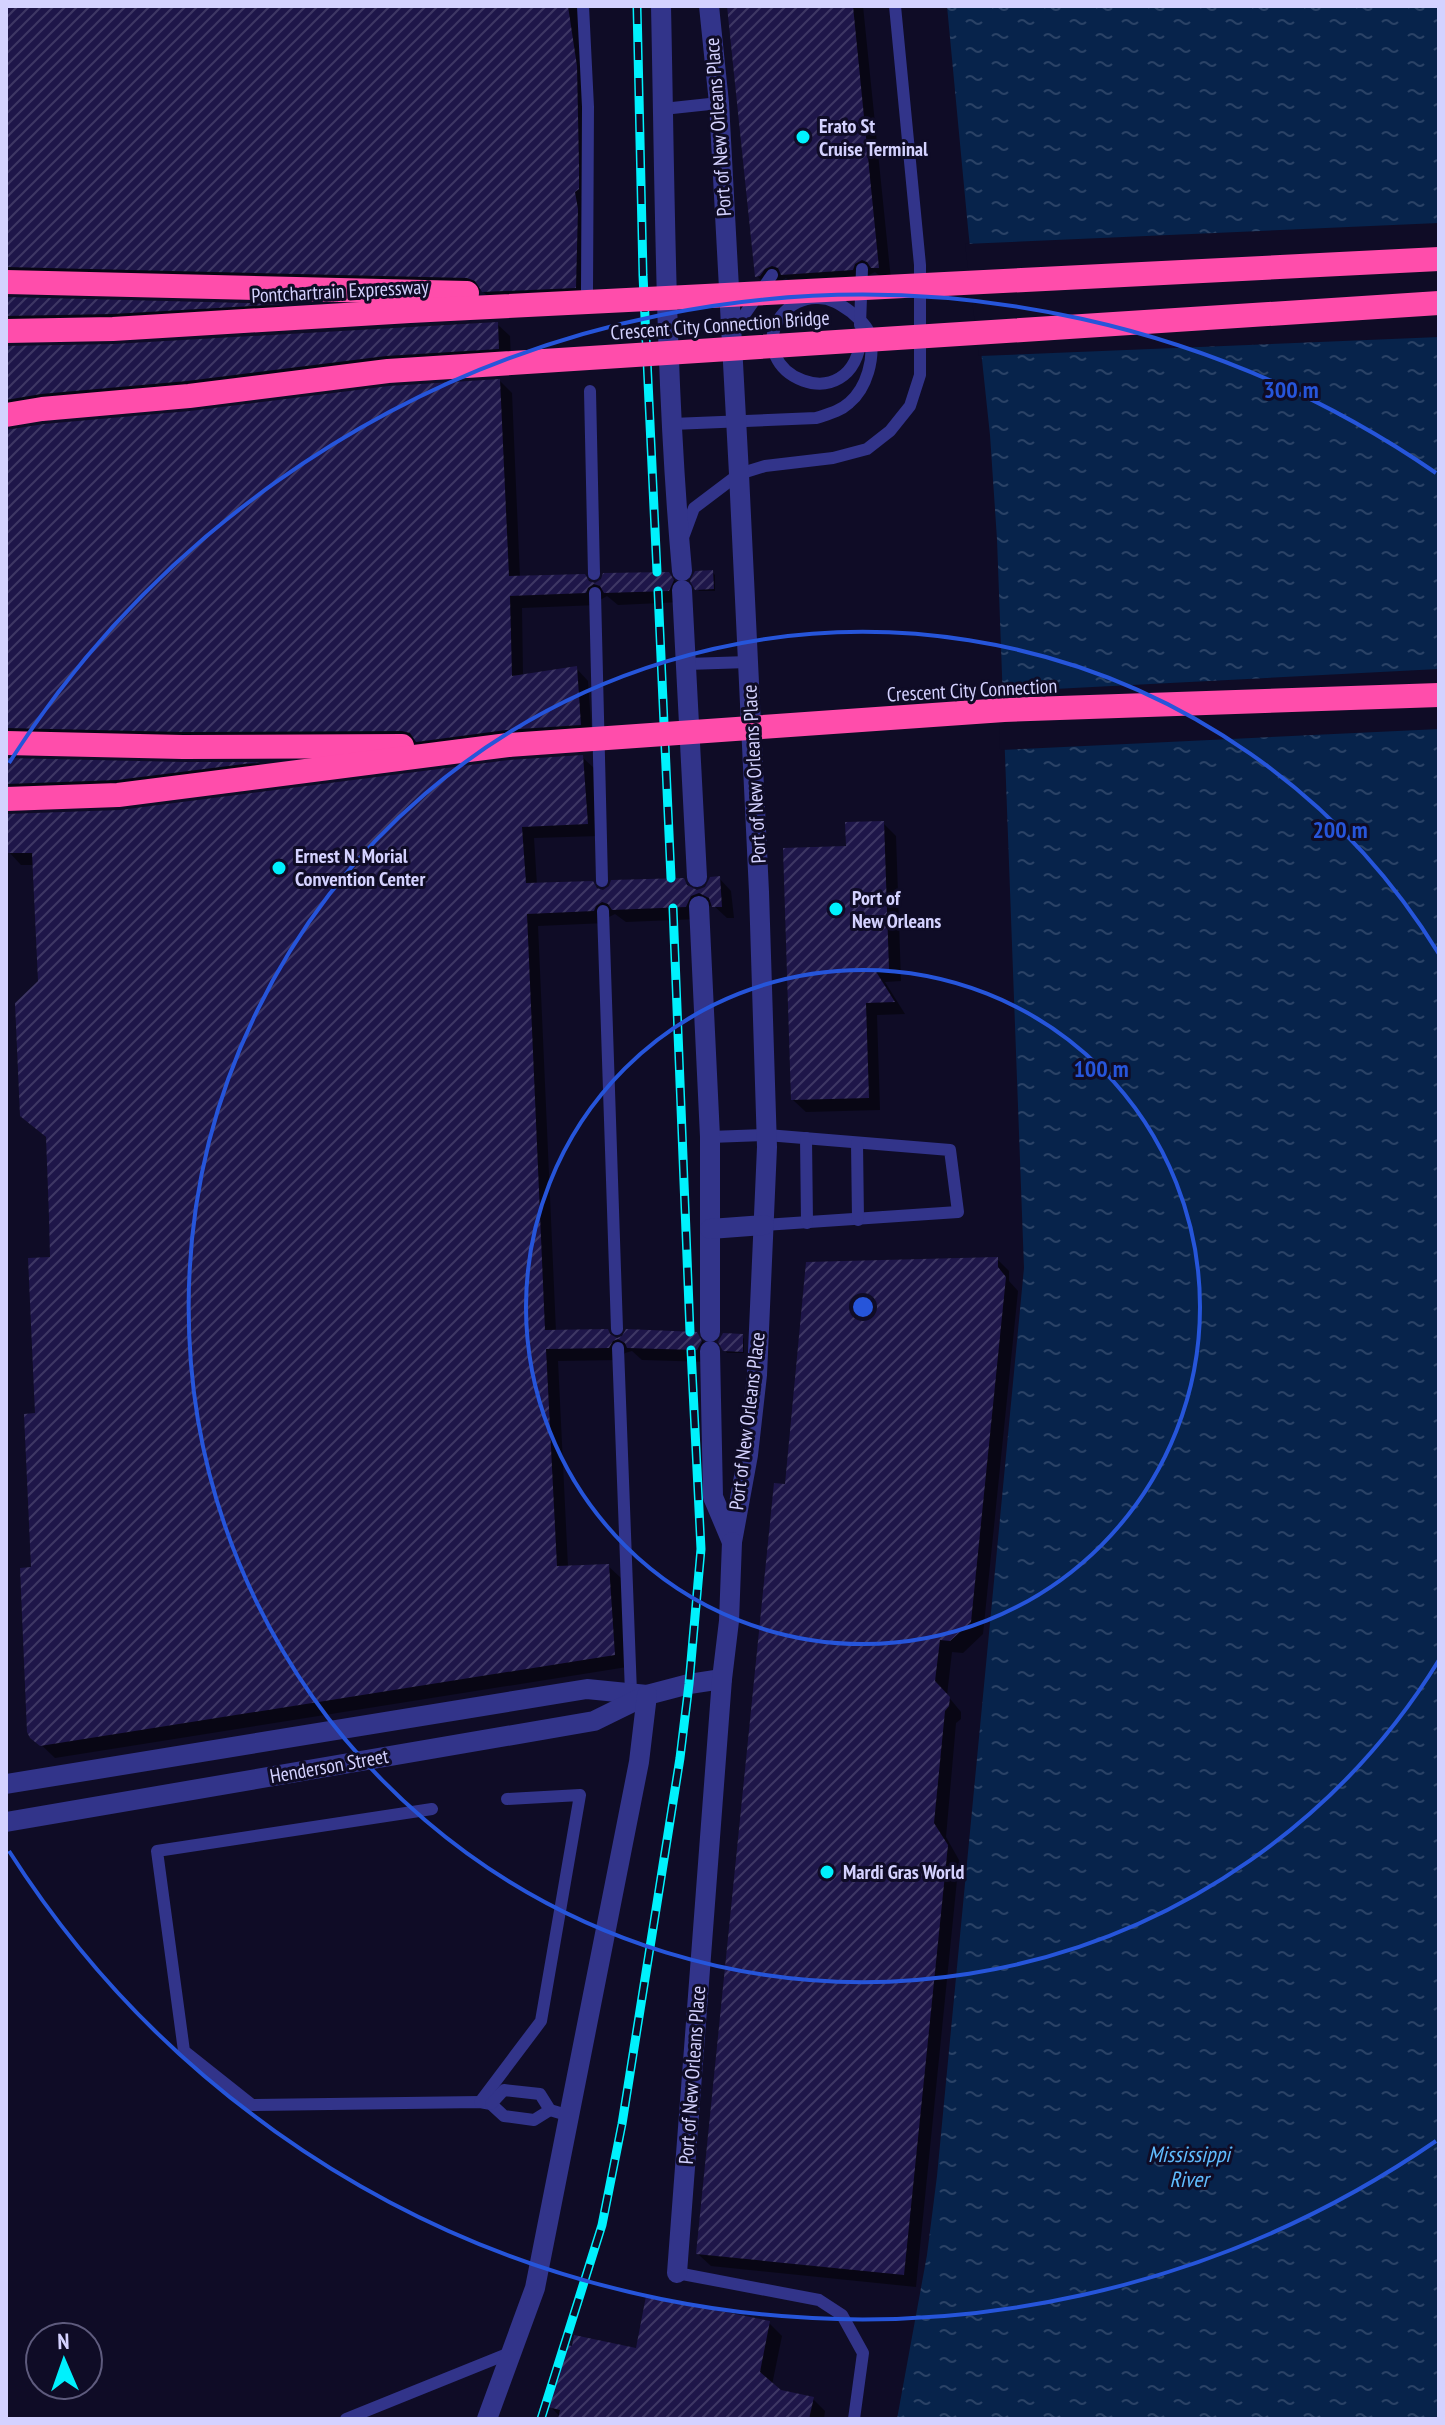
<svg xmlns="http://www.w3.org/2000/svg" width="1445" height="2425" font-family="'PT Sans Narrow',sans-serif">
<defs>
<pattern id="water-ripples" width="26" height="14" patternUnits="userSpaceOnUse" patternTransform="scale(2)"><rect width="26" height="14" fill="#07234b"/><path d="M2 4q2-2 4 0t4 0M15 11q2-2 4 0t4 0" fill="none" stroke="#2a4266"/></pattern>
<pattern id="building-hatch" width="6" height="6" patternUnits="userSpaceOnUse" patternTransform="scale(2)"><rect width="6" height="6" fill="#1e1649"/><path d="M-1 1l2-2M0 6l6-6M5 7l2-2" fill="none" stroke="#3e3764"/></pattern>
</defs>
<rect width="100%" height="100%" fill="#0f0c26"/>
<polygon fill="url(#water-ripples)" points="947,6 1439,6 1439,2419 897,2419 927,2255 937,2176 1024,1268 997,539 990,435 968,228"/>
<g fill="#0f0c26">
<polygon points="1439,223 1439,337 979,356 965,244"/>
<polygon points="1439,669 1439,729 1000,750 998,692"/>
</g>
<g fill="#0007">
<polygon points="6,6 577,6 589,80 588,299 496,304 481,290 19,279 6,286"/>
<polygon points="729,6 863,6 891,280 885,280 875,272 867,276 795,286 786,278 769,288 757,276"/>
<polygon points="6,299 283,306 293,316 6,338"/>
<polygon points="497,324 510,336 511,361 6,420 6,348 114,346"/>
<polygon points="500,381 512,393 520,578 584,576 595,585 603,580 668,574 681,586 681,602 618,605 607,596 600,600 598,605 522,608 523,676 576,668 588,681 592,737 421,744 197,744 18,740 6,729 6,432"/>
<polygon points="712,572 715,575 715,591 699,591 697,588"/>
<polygon points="582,757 595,769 599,836 534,838 537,885 592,883 601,891 683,880 694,891 706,889 719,878 731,891 734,918 727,918 713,905 704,908 698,919 626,922 615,914 607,918 606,923 538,926 556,1332 607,1331 616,1340 624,1338 696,1334 709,1347 710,1362 642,1360 632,1351 625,1353 621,1360 558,1361 568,1567 608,1566 621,1578 627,1667 55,1758 32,1736 37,1415 52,1259 48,1139 22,1116 40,982 35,865 21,865 9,852 120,812"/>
<polygon points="6,760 259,764 270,774 19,796 7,783"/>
<polygon points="883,823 896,836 901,981 885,982 905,1014 877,1015 880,1110 806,1112 793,1100 848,848"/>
<polygon points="997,1259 1009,1271 1009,1281 1018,1291 983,1634 963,1653 952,1652 947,1695 961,1712 961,1719 956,1723 946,1837 959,1860 916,2287 711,2266 698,2254 786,1486"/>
<polygon points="742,1336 744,1339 744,1353 727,1353 725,1350"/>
<polygon points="769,2323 782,2336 772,2385 781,2392 813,2399 825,2411 824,2419 562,2419 551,2407 637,2350"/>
</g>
<g fill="url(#building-hatch)">
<polygon points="6,6 568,6 577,66 579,166 579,189 575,192 578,209 576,288 482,292 475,281 467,278 6,267"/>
<polygon points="727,6 853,6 879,268 871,268 867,262 862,260 855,264 853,270 781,275 778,268 772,266 765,269 760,276 755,277"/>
<polygon points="6,297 284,304 112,314 6,316"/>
<polygon points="498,322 499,349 386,356 187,381 41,394 6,400 6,346 114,344"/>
<polygon points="500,379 509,576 585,574 589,581 595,583 601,579 603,573 669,572 674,580 669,591 604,593 600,586 594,584 588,588 586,593 510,596 512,676 577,666 581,725 506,730 416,742 410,733 402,731 183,732 6,728 6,430 44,424 190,411 389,386"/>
<polygon points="713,570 714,589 695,590 690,581 695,571"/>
<polygon points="583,755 588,824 522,827 526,883 593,881 597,888 603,890 609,886 611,880 684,878 687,885 697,890 705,887 710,877 720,876 722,907 712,907 709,898 699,893 691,896 686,907 612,910 608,904 602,902 596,906 594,911 527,914 545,1330 608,1329 610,1334 617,1338 622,1336 626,1329 697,1332 702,1341 697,1350 627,1348 625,1343 618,1339 613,1341 609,1348 546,1349 557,1566 609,1564 615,1655 40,1746 30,1738 27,1732 20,1568 31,1567 24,1414 35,1413 28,1258 50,1257 49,1217 46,1137 20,1116 15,1003 38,981 32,853 7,853 6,814 120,810 509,760"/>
<polygon points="6,758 183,762 260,762 117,780 6,784"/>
<polygon points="884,821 889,969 875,970 895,1002 866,1003 869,1098 791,1100 783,848 846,846 845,822"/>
<polygon points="998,1257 998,1267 1006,1277 971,1622 950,1641 940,1640 935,1681 950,1697 949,1706 945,1711 934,1823 948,1845 904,2275 696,2254 774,1483 785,1484 806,1262"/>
<polygon points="723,1333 743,1334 743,1352 723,1351 718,1342"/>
<polygon points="646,2296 770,2321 760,2372 781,2390 814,2397 809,2419 558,2419 560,2410 548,2407 561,2344 572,2346 574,2335 636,2348"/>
</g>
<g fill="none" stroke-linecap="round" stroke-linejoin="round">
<g stroke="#32348a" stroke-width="12">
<polyline points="583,6 588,107 587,290"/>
<polyline points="663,109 719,103"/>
<polyline points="733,331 772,275"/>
<polyline points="590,391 594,574"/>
<path d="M672,424L816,418C828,414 839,412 849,403C867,388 875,358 870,335C867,325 858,318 851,312C840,304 831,298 818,298C804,297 789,305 781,316C741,374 853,423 861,337"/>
<polyline points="684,535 694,508 739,474 765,466 833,458 867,449 890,431 910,406 920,375 920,265 895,6"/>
<polyline points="595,593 602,881"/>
<polyline points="687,664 748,662"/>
<polyline points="603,911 617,1329"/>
<polyline points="710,1137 767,1135 950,1150 958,1212 764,1225"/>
<polyline points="806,1138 807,1223"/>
<polyline points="857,1143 858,1220"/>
<polyline points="618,1348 631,1693"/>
<polyline points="432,1809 157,1851 184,2051 252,2105 480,2102 491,2104 504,2116 534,2120 550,2110"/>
<polyline points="480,2102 541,2021 580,1795 507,1799"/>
<polyline points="491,2104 504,2090 540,2094 550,2110 570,2116"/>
<polyline points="677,2273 819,2300 842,2315 863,2353 854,2419"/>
<polyline points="346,2419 512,2352"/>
</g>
<g stroke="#32348a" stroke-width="20">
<path d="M661,6C665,194 665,383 682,571"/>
<polyline points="709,6 719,103 739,474 759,892 767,1147 757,1375 748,1455 732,1542 713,1497 710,1351"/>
<polyline points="682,590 697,877"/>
<polyline points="699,906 710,1137 710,1332"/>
<polyline points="710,1229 764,1225"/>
<polyline points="6,1784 587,1689 647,1695"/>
<polyline points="6,1822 594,1721 647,1695 689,1684 722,1679"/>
<polyline points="677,2273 722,1679 729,1621 732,1542"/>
<polyline points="487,2419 535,2288 639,1762 647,1695"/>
</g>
<g stroke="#ff4dab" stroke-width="24">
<polyline points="6,743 183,747 402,746"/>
<polyline points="6,799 118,795 508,745"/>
</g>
<defs>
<g id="rail">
<polyline points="637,6 643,275 657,572"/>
<polyline points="658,591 671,878"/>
<polyline points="673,908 690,1332"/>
<polyline points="541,2419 602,2225 622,2124 680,1758 689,1684 701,1549 691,1350"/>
</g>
</defs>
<use href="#rail" stroke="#00f1fd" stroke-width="9"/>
<use href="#rail" stroke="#0f0c26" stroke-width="6" stroke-dasharray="18" stroke-linecap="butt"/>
<polyline stroke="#32348a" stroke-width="12" points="860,325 862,269"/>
<g stroke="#ff4dab" stroke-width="24">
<polyline points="6,282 467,293"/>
<polyline points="6,331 113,329 410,311 1439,259"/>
<polyline points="6,415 42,409 189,396 388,371 1439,303"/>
<polyline points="508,745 1004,710 1439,695"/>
</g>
</g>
<g fill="none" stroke="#2655da" stroke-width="4">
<circle cx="863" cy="1307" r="337"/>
<path d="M1439 1660A675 675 0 1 1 1439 954"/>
<path d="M1436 2141A1012 1012 0 0 1 9 1851M9 763A1012 1012 0 0 1 1436 473"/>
</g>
<g fill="#00f1fd" stroke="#0f0c26" stroke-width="3">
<circle cx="803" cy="137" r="8"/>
<circle cx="279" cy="868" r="8"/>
<circle cx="836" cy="909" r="8"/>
<circle cx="827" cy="1872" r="8"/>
</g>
<g text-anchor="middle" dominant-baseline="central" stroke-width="6" stroke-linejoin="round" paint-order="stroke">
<g font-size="20" font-weight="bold" fill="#d4d2ff" stroke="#0f0c26" text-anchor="start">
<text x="819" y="126">Erato St<tspan x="819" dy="23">Cruise Terminal</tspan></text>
<text x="295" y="856">Ernest N. Morial<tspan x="295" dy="23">Convention Center</tspan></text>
<text x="852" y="898">Port of<tspan x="852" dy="23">New Orleans</tspan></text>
<text x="843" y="1872">Mardi Gras World</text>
</g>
<g font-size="20" fill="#d4d2ff" stroke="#0f0c26">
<text transform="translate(718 127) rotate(-94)">Port of New Orleans Place</text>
<text transform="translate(340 291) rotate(-3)">Pontchartrain Expressway</text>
<text transform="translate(720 325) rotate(-4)">Crescent City Connection Bridge</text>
<text transform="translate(972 690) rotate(-3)">Crescent City Connection</text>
<text transform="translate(754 774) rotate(-93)">Port of New Orleans Place</text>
<text transform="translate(747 1421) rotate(-83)">Port of New Orleans Place</text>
<text transform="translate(329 1766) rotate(-10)">Henderson Street</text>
<text transform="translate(692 2075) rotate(-86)">Port of New Orleans Place</text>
</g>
<g font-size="22" font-style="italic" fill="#60bdff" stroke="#0f0c26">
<text x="1189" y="2154">Mississippi<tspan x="1189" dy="25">River</tspan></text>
</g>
</g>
<circle cx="863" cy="1307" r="12" fill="#2655da" stroke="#0f0c26" stroke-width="4"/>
<g font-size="24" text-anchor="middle" font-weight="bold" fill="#2655da" stroke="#0f0c26" stroke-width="6" stroke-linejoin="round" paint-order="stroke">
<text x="1291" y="398">300 m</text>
<text x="1340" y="838">200 m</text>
<text x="1101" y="1077">100 m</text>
</g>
<rect width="1445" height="2425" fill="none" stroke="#d4d2ff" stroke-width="16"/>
<g transform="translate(64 2361) rotate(358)"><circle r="38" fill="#0f0c26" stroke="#5e5b7d" stroke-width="2"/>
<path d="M0-6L14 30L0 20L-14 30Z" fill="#00f1fd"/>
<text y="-12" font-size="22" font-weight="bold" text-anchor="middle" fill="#d4d2ff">N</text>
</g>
</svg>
